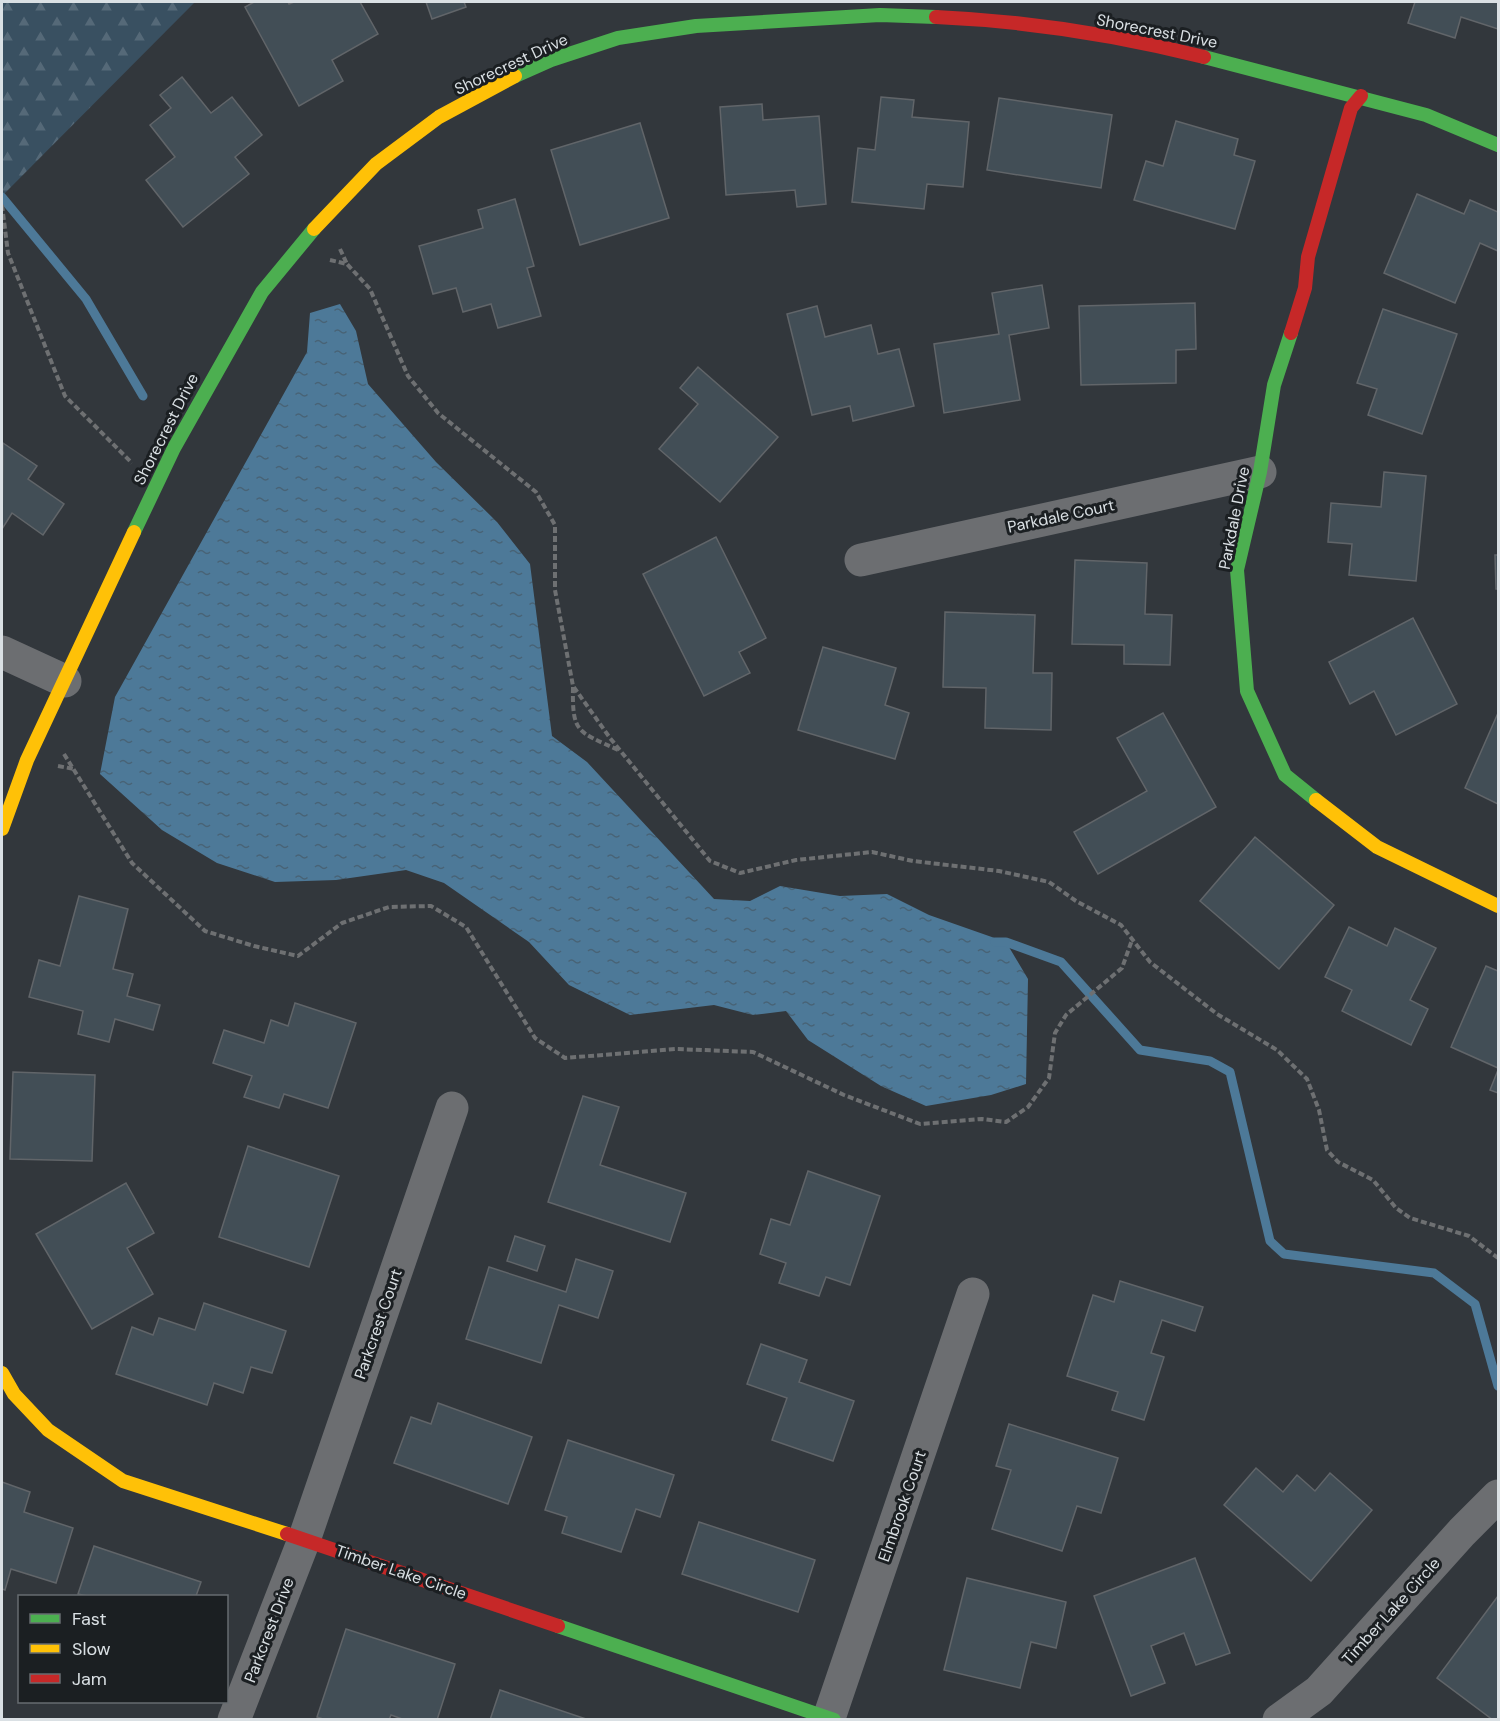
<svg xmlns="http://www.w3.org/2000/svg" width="1500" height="1721" font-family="'DM Sans',sans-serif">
<defs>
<pattern id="forest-firs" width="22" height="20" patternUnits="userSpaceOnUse" patternTransform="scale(1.5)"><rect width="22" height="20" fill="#395061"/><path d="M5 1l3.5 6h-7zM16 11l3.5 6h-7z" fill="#556978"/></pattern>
<pattern id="water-ripples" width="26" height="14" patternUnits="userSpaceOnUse" patternTransform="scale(1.5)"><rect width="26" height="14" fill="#4d7998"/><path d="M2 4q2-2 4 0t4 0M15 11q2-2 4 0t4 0" fill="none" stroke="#486376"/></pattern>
</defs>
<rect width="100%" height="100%" fill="#32373c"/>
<polygon fill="url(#forest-firs)" points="2,2 195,2 2,196"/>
<polygon fill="url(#water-ripples)" points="340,304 356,331 368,384 436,462 497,522 530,564 552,736 587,762 714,899 750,901 780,886 840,896 887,894 929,915 1006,942 1028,979 1026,1084 991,1095 926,1106 881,1086 808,1040 786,1011 753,1015 714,1005 630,1015 569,985 529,942 444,883 406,870 336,880 275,882 217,863 162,830 100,774 115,697 307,352 310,313"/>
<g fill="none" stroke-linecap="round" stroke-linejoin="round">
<g stroke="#4d7998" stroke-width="9">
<polyline points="2,197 86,299 143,396"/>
<polyline points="995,942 1006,942 1061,962 1140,1050 1210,1061 1230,1072 1270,1241 1284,1254 1434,1273 1475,1304 1498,1386"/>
</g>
</g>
<g fill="#424e56" stroke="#616569" stroke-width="1.5">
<polygon points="254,2 288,2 289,4 294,2 360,2 378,34 332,60 343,81 299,106 245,7"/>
<polygon points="426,2 464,2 466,7 432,19"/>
<polygon points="1415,2 1498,2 1498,29 1461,17 1455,38 1408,23"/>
<polygon points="182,77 211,113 232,97 262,135 235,157 249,174 183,227 146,180 175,157 150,125 171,108 160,95"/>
<polygon points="881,97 914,100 912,117 969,122 963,187 927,184 924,209 852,202 858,148 875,150"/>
<polygon points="999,98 1112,115 1101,188 987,170"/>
<polygon points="762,104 763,120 819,116 826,204 797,207 795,190 726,195 720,107"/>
<polygon points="1176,121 1238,139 1234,155 1255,161 1235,229 1134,200 1146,161 1163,166"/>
<polygon points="640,123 669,218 580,245 551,150"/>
<polygon points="1417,194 1464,214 1470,200 1498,212 1498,251 1480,243 1455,303 1384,273"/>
<polygon points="515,199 534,266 527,268 541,316 498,328 491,304 463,312 456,288 433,294 419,246 483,228 478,210"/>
<polygon points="1042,285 1049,328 1009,335 1020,400 944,413 934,344 999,334 992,293"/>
<polygon points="1195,303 1196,349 1176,350 1176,383 1081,385 1079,306"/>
<polygon points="817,306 825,337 871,325 878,354 899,349 914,406 853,421 850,406 812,415 787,314"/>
<polygon points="1383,309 1457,334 1422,434 1368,415 1377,389 1357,383"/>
<polygon points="698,367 778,437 720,502 659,449 698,404 680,388"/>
<polygon points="3,443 37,466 28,479 64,504 43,535 12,513 2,529"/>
<polygon points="1384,472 1426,476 1416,581 1349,575 1352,544 1328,542 1331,503 1381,507"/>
<polygon points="716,537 766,638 739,652 750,673 704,696 643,574"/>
<polygon points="1495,555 1498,555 1498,589 1496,589"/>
<polygon points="1075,560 1147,563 1145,614 1172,615 1170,665 1124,664 1124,645 1072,644"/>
<polygon points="945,612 1035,615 1033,673 1052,673 1051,730 985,728 986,688 943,687"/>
<polygon points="1413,618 1457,704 1396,735 1374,691 1350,704 1329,662"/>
<polygon points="823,647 896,668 885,705 909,713 895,759 798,730"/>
<polygon points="1163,713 1216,807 1098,874 1074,832 1147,791 1117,738"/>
<polygon points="1498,713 1498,804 1465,788"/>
<polygon points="1255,837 1334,905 1279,969 1200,901"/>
<polygon points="79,896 128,909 113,969 133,974 127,996 160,1005 153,1030 115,1019 109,1042 78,1034 83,1011 29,997 39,960 60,966"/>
<polygon points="1349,927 1387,946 1395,928 1436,948 1410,1000 1428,1009 1411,1045 1342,1011 1352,990 1325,977"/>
<polygon points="1486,966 1498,971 1498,1068 1451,1047"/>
<polygon points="295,1003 356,1023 328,1108 284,1094 279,1108 244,1097 252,1076 213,1063 224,1030 264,1043 271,1020 288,1026"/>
<polygon points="1498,1070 1498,1093 1490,1090"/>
<polygon points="13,1072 95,1075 92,1161 10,1159"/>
<polygon points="583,1096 619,1107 600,1165 686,1193 670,1242 548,1202"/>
<polygon points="248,1146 339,1176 309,1267 219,1237"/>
<polygon points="808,1171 880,1196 850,1285 826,1277 819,1296 779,1283 786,1263 760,1254 771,1219 790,1225"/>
<polygon points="126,1183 154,1233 127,1248 153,1294 92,1329 36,1234"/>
<polygon points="515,1236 545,1246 537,1271 507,1261"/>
<polygon points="576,1259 613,1271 598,1318 559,1305 541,1363 466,1339 489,1267 566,1292"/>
<polygon points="1120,1281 1203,1307 1195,1331 1162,1320 1151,1353 1164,1357 1144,1420 1112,1410 1118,1392 1067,1376 1093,1295 1114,1302"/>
<polygon points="204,1303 286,1331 272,1373 251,1367 243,1393 214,1383 207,1405 116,1374 132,1327 153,1335 159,1318 195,1330"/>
<polygon points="761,1344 807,1360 799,1382 854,1401 833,1461 772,1440 787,1398 747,1384"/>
<polygon points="438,1403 532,1437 508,1504 394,1463 411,1417 431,1424"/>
<polygon points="1009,1424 1118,1458 1101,1513 1077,1506 1062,1551 992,1529 1011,1470 996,1466"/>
<polygon points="568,1440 674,1475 660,1517 636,1509 621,1552 562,1533 567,1517 545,1510"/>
<polygon points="1256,1468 1283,1492 1297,1475 1315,1491 1330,1473 1372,1510 1311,1581 1224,1505"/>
<polygon points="2,1482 30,1492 24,1512 73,1528 56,1583 11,1569 5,1590 2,1589"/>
<polygon points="699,1522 815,1560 798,1612 682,1574"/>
<polygon points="94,1546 201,1582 196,1596 87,1596 78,1594"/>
<polygon points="1195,1558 1230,1653 1196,1665 1184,1633 1151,1646 1165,1683 1131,1696 1094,1596"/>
<polygon points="967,1578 1066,1602 1056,1648 1031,1642 1020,1688 944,1670"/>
<polygon points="1498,1596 1498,1720 1493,1720 1437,1678"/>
<polygon points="346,1629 455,1664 437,1720 405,1720 391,1715 389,1720 326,1720 317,1717"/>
<polygon points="500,1690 589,1720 490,1720"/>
</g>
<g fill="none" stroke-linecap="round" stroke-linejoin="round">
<g stroke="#6e7072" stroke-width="4" stroke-dasharray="6 3" stroke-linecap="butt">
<polyline points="2,205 8,253 65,396 132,463"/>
<polyline points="340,249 347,264"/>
<polyline points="330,260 347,264 370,289 408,376 438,413 536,492 555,525 555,590 573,686 610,738 710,861 740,873 796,860 872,852 913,861 999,871 1049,882 1076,901 1121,925 1150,962 1217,1014 1277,1050 1307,1079 1319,1110 1327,1150 1338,1162 1373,1180 1396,1208 1410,1218 1469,1236 1498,1258"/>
<path d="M573,687C572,734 578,731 618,750"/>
<polyline points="64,754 132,863 205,931 254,946 298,956 342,923 389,907 431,906 466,927 535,1038 565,1058 676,1049 753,1052 844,1095 920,1124 982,1119 1006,1122 1028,1107 1049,1078 1055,1033 1066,1015 1122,968 1132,940"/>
<polyline points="58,766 74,769"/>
</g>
<g stroke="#6c6e71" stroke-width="33">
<polyline points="861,560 1260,472"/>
<polyline points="2,652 65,681"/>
<polyline points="829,1718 973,1294"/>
<polyline points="234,1720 304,1540 452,1108"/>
<polyline points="1279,1720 1319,1691 1462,1532 1498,1496"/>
</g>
<g stroke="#4caf50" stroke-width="14">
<polyline points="1204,57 1426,115 1498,145"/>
<polyline points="515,76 551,60 618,38 696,26 880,15 936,17"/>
<polyline points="1291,333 1274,385 1260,472 1237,570 1247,691 1285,775 1316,800"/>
<polyline points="134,532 174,448 262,292 314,229"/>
<polyline points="558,1626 834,1720"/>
</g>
<g stroke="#ffc107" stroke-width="14">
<polyline points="314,229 376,164 439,117 515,76"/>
<polyline points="1316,800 1377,847 1498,906"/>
<polyline points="2,829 27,760 134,532"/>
<polyline points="2,1373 14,1394 48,1430 123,1481 287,1534"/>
</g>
<g stroke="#c62828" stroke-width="14">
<path d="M936,17C1025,21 1117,35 1204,57"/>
<polyline points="1291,333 1305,288 1308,257 1351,108 1361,96"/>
<polyline points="287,1534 558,1626"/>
</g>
</g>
<g text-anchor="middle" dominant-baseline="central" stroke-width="6" stroke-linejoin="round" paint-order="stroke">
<g font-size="16" fill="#dae0e4" stroke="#1b1f22">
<text transform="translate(1157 31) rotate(11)">Shorecrest Drive</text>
<text transform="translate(511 64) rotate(-25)">Shorecrest Drive</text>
<text transform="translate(166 429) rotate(-63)">Shorecrest Drive</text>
<text transform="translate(1061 516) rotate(-12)">Parkdale Court</text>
<text transform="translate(1234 518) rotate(-79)">Parkdale Drive</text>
<text transform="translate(378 1324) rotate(-71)">Parkcrest Court</text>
<text transform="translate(902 1506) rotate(-71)">Elmbrook Court</text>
<text transform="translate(401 1572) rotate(19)">Timber Lake Circle</text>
<text transform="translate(1391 1611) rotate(-48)">Timber Lake Circle</text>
<text transform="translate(269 1630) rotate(-69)">Parkcrest Drive</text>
</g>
</g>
<rect width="1500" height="1721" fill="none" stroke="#dae0e4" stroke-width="6"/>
<rect x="18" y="1595" width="210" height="108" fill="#1b1f22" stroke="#676c70" stroke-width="1.5"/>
<rect x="30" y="1614" width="30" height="9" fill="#4caf50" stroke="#676c70" stroke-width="1.5"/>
<text x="72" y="1625" font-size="18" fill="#dae0e4">Fast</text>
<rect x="30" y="1644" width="30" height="9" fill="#ffc107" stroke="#676c70" stroke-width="1.5"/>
<text x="72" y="1655" font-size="18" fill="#dae0e4">Slow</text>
<rect x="30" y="1674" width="30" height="9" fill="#c62828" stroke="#676c70" stroke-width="1.5"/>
<text x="72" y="1685" font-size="18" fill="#dae0e4">Jam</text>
</svg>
